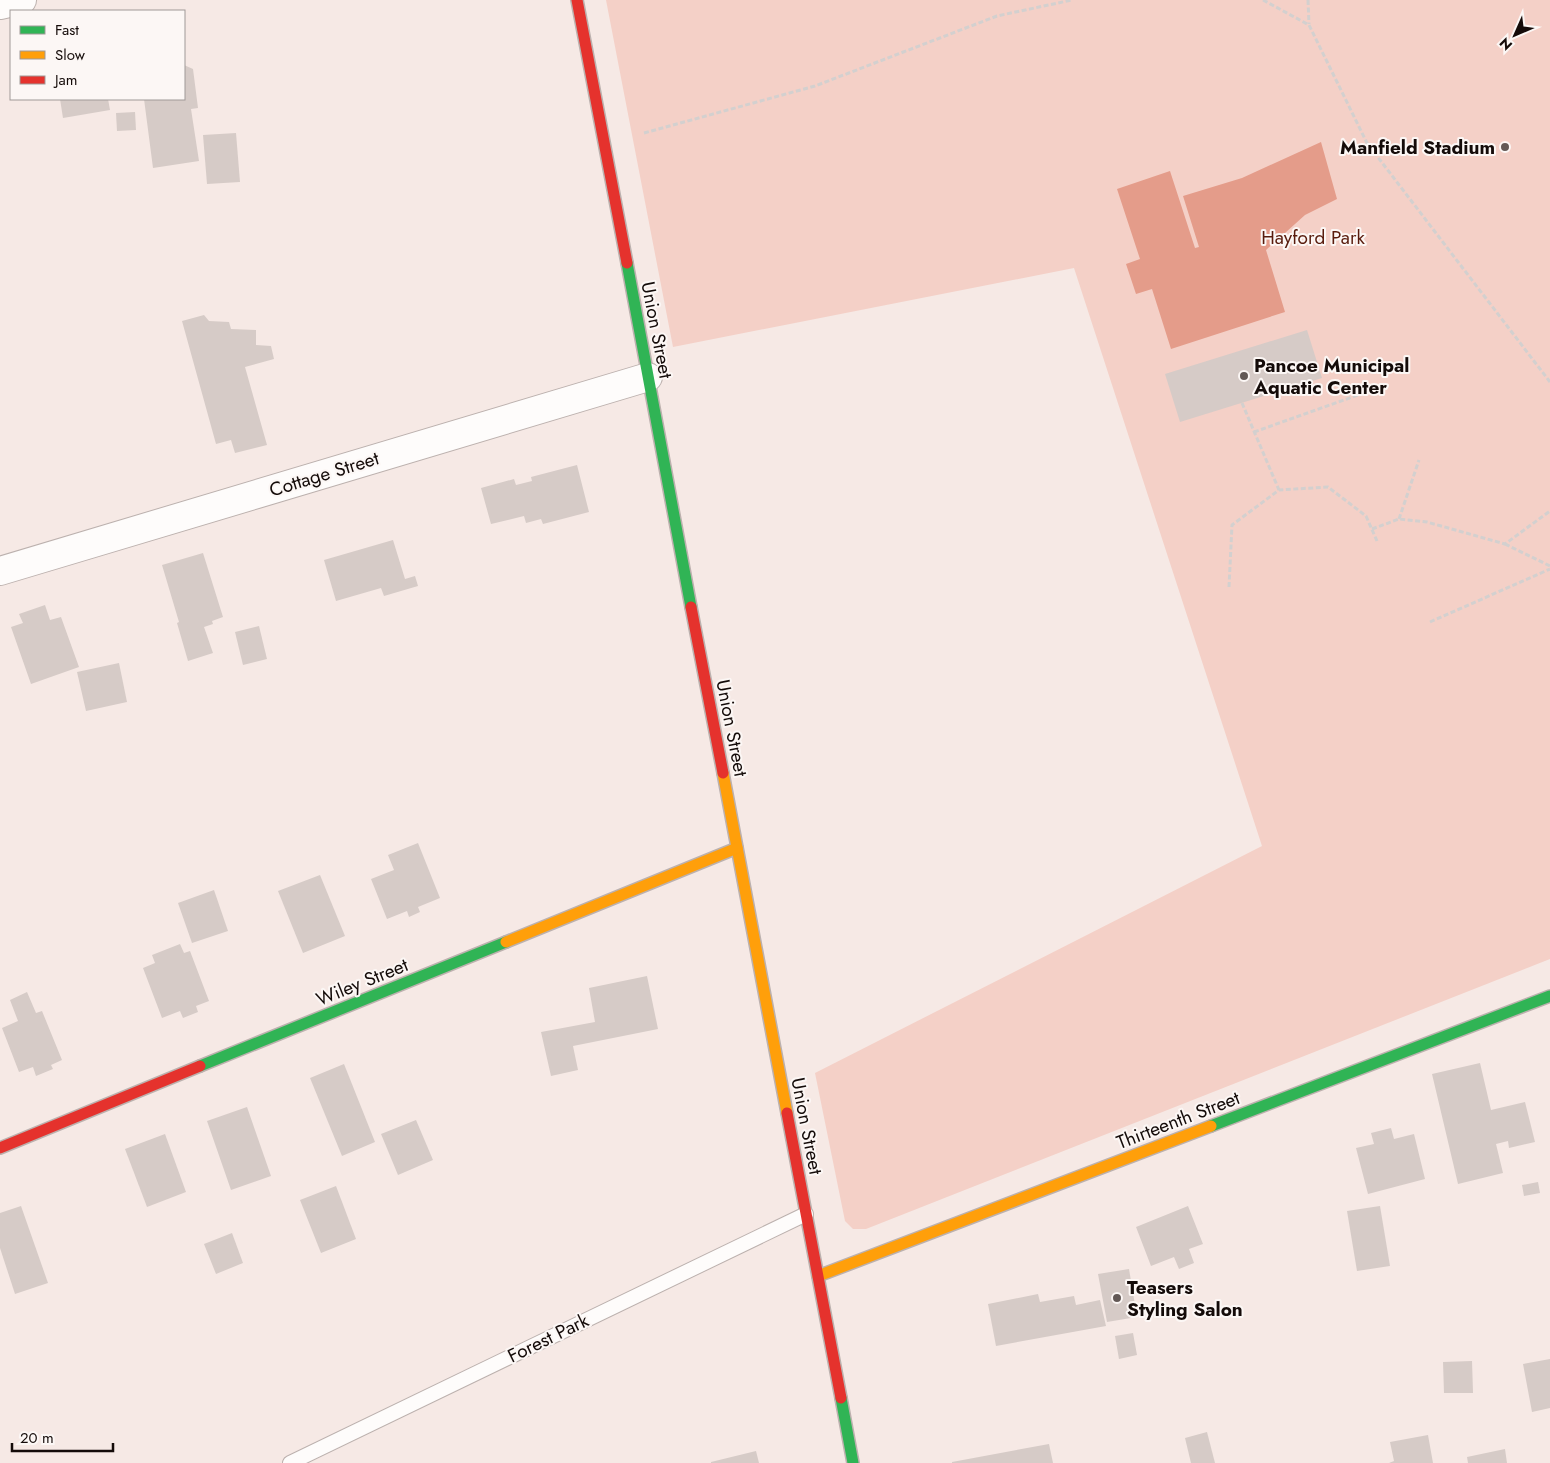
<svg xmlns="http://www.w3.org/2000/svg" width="1550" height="1463" font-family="Jost,sans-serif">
<rect width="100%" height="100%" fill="#f6e9e5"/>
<polygon fill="#f4d0c7" points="606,0 1550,0 1550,959 866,1229 853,1229 845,1221 815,1073 1262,846 1074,268 673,347"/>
<polygon fill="#e49c8a" points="1321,142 1337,199 1305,215 1266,250 1285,312 1171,349 1152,289 1136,294 1126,264 1140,259 1117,189 1170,171 1195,248 1199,247 1183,196 1242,178"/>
<g fill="#d6cbc7">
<polygon points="184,65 193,69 198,108 191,109 199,161 153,168 144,99 184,99"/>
<polygon points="60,99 108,99 110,110 63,118"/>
<polygon points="135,112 136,130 117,131 116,113"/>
<polygon points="236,133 240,182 207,184 203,135"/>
<polygon points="204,315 209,321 229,322 231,329 256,330 256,345 271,346 274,359 245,367 267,445 235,453 231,440 216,444 182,321"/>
<polygon points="1307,330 1322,378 1180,422 1165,374"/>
<polygon points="577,465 589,512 543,524 541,519 526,523 524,516 491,524 481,488 514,479 516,485 532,481 531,477"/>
<polygon points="393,540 405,579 415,576 418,586 384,596 381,588 336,601 324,560"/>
<polygon points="203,553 223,617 212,621 213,624 204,627 213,653 188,661 177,623 179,622 162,565"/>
<polygon points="45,605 50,620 61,617 79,667 31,684 11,627 23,623 19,614"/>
<polygon points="259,626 267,659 243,665 235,632"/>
<polygon points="119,663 127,702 86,711 77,672"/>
<polygon points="418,843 440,898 418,907 420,912 409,917 407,911 387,919 371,879 394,870 388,855"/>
<polygon points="320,875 345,936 303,953 278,891"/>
<polygon points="214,890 228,931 192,943 178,903"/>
<polygon points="180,944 184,953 190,951 209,1001 196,1006 198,1012 183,1018 180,1011 162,1018 143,968 155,963 152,955"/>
<polygon points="647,976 658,1029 573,1046 578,1070 551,1076 541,1032 595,1022 589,988"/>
<polygon points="27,992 36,1013 42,1011 62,1060 51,1065 53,1069 36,1076 33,1067 19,1072 2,1028 18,1021 10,1000"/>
<polygon points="1480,1063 1491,1110 1525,1102 1535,1142 1509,1148 1508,1141 1496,1144 1503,1173 1458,1184 1432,1074"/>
<polygon points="344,1064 375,1142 342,1156 310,1078"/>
<polygon points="247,1107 271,1176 231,1190 207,1121"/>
<polygon points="416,1120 433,1160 398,1175 381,1134"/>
<polygon points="1391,1128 1394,1139 1414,1134 1425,1179 1368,1194 1356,1148 1374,1144 1371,1133"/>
<polygon points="165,1134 186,1192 147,1207 125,1149"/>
<polygon points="1538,1182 1540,1193 1524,1196 1522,1185"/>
<polygon points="336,1186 356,1239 321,1253 300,1200"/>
<polygon points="21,1206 48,1283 15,1294 0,1248 0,1213"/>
<polygon points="1188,1206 1203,1244 1189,1249 1194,1263 1179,1269 1174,1257 1151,1266 1136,1227"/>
<polygon points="1380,1206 1390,1266 1357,1271 1347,1211"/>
<polygon points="232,1233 243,1263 216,1274 204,1244"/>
<polygon points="1129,1269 1137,1317 1107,1322 1098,1274"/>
<polygon points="1038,1294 1040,1302 1074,1296 1076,1305 1100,1300 1106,1326 996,1346 988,1304"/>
<polygon points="1133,1333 1137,1355 1119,1359 1115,1336"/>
<polygon points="1550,1359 1550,1408 1532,1412 1523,1364"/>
<polygon points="1472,1361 1473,1393 1444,1393 1443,1362"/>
<polygon points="1207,1432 1215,1463 1191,1463 1185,1438"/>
<polygon points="1428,1435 1433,1463 1389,1463 1394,1461 1390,1442"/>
<polygon points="1049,1444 1053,1463 952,1463 952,1462"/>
<polygon points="1505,1449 1507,1463 1468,1463 1467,1457"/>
<polygon points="756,1451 759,1463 711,1463 711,1462"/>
</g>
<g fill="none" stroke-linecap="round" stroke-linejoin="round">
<defs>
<polyline id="lane" points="290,1463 806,1214"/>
<g id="street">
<polyline points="0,5 22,0"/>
<polyline points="0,571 648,377"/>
</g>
<g id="fast">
<polyline points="627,263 691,607"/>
<polyline points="200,1066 506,942"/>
<polyline points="1211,1126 1550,996"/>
<polyline points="841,1398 853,1463"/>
</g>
<g id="slow">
<polyline points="723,773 787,1113"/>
<polyline points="506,942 737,848"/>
<polyline points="818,1276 1211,1126"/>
</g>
<g id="jam">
<polyline points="577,0 627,263"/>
<polyline points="691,607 723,773"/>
<polyline points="787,1113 841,1398"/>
<polyline points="0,1148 200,1066"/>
</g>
</defs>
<use href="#lane" stroke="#bcb1ae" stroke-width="16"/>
<use href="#street" stroke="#bcb1ae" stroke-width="30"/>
<use href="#fast" stroke="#bcb1ae" stroke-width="14"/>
<use href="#slow" stroke="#bcb1ae" stroke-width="14"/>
<use href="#jam" stroke="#bcb1ae" stroke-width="14"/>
<g stroke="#d3d0cf" stroke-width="3" stroke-dasharray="5 2.5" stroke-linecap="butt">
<polyline points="1263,0 1309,25 1367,143 1550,382"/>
<polyline points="1308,0 1309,24"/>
<polyline points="644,133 815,86 997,16 1072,0"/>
<polyline points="1242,403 1279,490"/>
<polyline points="1254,432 1358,395"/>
<polyline points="1399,519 1419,460"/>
<polyline points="1372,529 1399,519 1427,522 1505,544 1550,511"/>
<polyline points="1505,544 1550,566"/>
<polyline points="1229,587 1232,525 1279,490 1328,487 1366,516 1377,541"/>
<polyline points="1430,622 1550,569"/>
</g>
<use href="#lane" stroke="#fefcfb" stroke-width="14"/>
<use href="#street" stroke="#fefcfb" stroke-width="28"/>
<use href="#fast" stroke="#30b455" stroke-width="11"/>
<use href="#slow" stroke="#ff9f0a" stroke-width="11"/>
<use href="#jam" stroke="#e5322d" stroke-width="11"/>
</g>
<g fill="#635956" stroke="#fcf7f5" stroke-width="2">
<circle cx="1505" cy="147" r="5"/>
<circle cx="1244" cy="376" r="5"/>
<circle cx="1117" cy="1298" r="5"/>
</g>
<g text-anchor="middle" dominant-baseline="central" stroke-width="4" stroke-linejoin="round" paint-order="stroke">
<g font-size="19" font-weight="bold" fill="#140b09" stroke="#fcf7f5" text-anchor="start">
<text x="1495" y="147" text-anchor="end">Manfield Stadium</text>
<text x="1254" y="365">Pancoe Municipal<tspan x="1254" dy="22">Aquatic Center</tspan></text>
<text x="1127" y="1287">Teasers<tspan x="1127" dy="22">Styling Salon</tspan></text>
</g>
<g font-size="19" fill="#591c0d" stroke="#fcf7f5">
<text x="1313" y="237">Hayford Park</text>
</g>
<g font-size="19" fill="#140b09" stroke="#fcf7f5">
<text transform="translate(657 330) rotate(79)">Union Street</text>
<text transform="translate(324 474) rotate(-17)">Cottage Street</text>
<text transform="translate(732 728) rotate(79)">Union Street</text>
<text transform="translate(362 982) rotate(-22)">Wiley Street</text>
<text transform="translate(1178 1120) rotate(-21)">Thirteenth Street</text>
<text transform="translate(807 1126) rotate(79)">Union Street</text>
<text transform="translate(548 1338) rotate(-26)">Forest Park</text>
</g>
</g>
<rect x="10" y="10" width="175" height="90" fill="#fcf7f5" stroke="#9f9997"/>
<rect x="20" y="26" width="25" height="8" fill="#30b455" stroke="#9f9997"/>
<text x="55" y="35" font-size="15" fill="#140b09">Fast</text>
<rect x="20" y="51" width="25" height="8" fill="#ff9f0a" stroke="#9f9997"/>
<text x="55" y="60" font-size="15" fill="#140b09">Slow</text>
<rect x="20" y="76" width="25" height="8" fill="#e5322d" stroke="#9f9997"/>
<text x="55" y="85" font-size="15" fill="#140b09">Jam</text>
<g transform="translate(1515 35) rotate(225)" stroke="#fcf7f5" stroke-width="4" paint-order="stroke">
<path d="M0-4L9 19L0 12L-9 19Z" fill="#140b09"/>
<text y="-8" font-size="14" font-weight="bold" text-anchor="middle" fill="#140b09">N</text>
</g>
<path d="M12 1443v8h101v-8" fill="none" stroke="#140b09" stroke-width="2.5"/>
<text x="20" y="1443" font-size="15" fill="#140b09" stroke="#fcf7f5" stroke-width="4" paint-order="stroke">20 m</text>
</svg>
